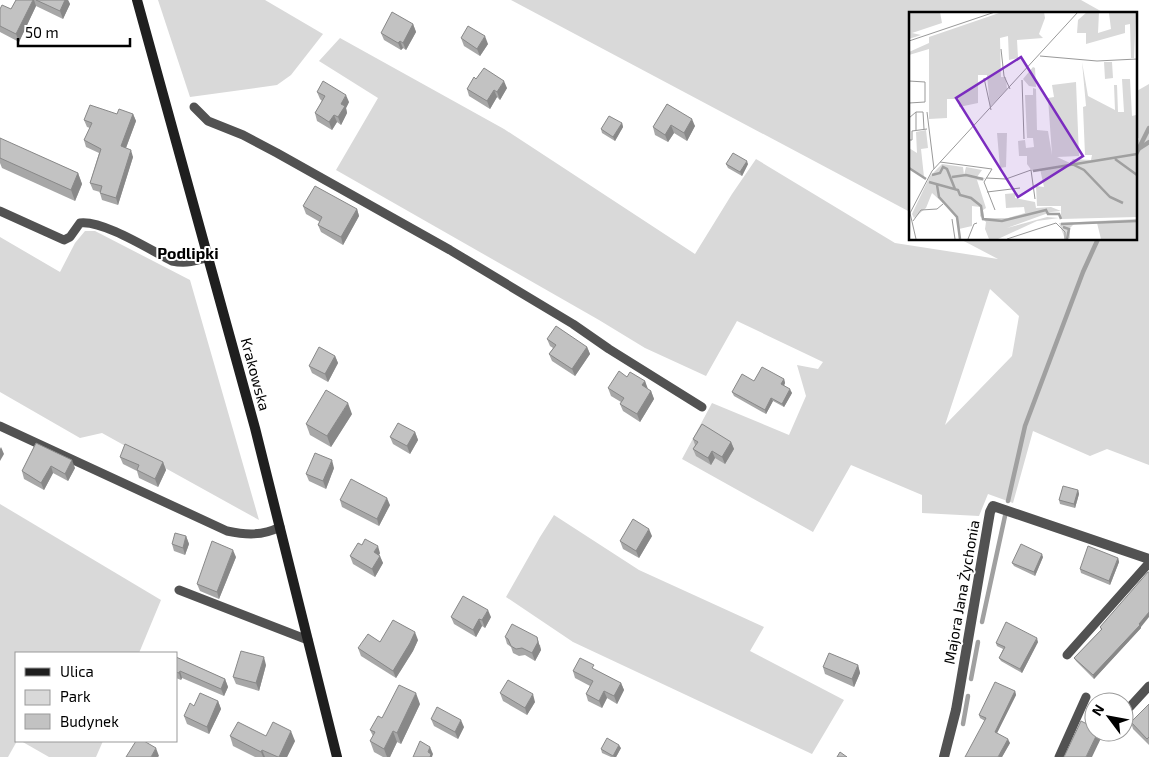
<svg xmlns="http://www.w3.org/2000/svg" width="1149" height="757" font-family="'Exo 2',sans-serif">
<rect width="100%" height="100%" fill="#fff"/>
<g fill="#d9d9d9" fill-rule="evenodd">
<polygon points="158,0 265,0 323,34 291,75 277,85 190,97"/>
<polygon points="511,0 1081,0 1106,14 910,14 910,212"/>
<path d="M340,38L504,129L695,254L732,194L756,159L895,243L998,259L960,239H1135V143L1139,139L1135,135V92L1149,84V465L1107,449L1090,456L1033,431L1013,503L988,494L979,516L922,513V495L851,465L813,532L682,459L712,403L789,435L806,396L797,365L818,369L823,362L737,321L706,376L645,348L599,320L336,170L378,98L319,61ZM990,289L1019,316L1012,356L945,425Z"/>
<polygon points="85,231 95,231 190,280 259,520 102,433 80,438 0,392 0,237 60,272 75,243"/>
<polygon points="0,504 161,600 139,653 16,653 17,741 8,757 0,757"/>
<polygon points="554,515 639,570 764,627 750,651 844,700 812,754 573,642 506,597 540,537"/>
<polygon points="21,741 103,741 96,757 49,757"/>
</g>
<g fill="none" stroke-linecap="round" stroke-linejoin="round">
<g stroke="#a0a0a0" stroke-width="4.5">
<polyline points="1140,148 1149,142"/>
<polyline points="1135,156 1149,128"/>
<polyline points="1008,501 1025,426 1083,272 1098,239"/>
<polyline points="982,622 1005,516"/>
<polyline points="971,679 978,642"/>
<polyline points="963,724 968,696"/>
</g>
<g stroke="#525252" stroke-width="9">
<polyline points="194,107 208,121 243,135 277,153 450,250 573,324 609,349 702,407"/>
<path d="M0,211L64,240L70,237L80,223C103,220 150,250 172,261C186,264 196,261 209,257"/>
<path d="M0,426L227,531C246,535 262,536 280,527"/>
<polyline points="179,590 308,640"/>
<polyline points="1067,655 1149,563"/>
<polyline points="1127,710 1149,686"/>
<polyline points="1059,757 1086,697"/>
</g>
<polyline stroke="#525252" stroke-width="10" points="944,757 956,710 990,512 993,506 1149,559"/>
<polyline stroke="#1f1f1f" stroke-width="10" points="137,0 255,428 337,757"/>
</g>
<g fill="#a7a7a7">
<polygon points="16,0 68,0 70,4 63,19 36,6 19,42 0,32 0,9 11,9"/>
<polygon points="413,24 416,32 406,50 403,48 401,50 384,40 381,33"/>
<polygon points="461,38 488,44 480,56 464,46"/>
<polygon points="476,79 507,88 500,100 497,97 490,109 469,96 467,89"/>
<polygon points="317,92 349,102 346,108 347,113 341,125 337,122 332,130 317,121 315,113 322,101 320,99"/>
<polygon points="667,104 695,126 687,141 674,133 668,142 655,135 653,127"/>
<polygon points="117,114 133,114 136,121 126,148 133,157 118,205 102,200 100,193 100,192 93,190 90,183 99,153 86,147 84,140 90,128 87,127 84,120"/>
<polygon points="622,123 623,127 615,141 602,133 601,129"/>
<polygon points="0,139 78,173 82,184 75,201 2,168 0,163"/>
<polygon points="726,164 748,164 742,176 728,168"/>
<polygon points="303,206 357,209 359,216 343,245 321,232 318,225 320,222 306,214"/>
<polygon points="547,339 587,347 590,354 575,376 552,361 549,354 553,348 550,346"/>
<polygon points="335,356 338,363 328,382 312,373 309,366"/>
<polygon points="627,377 645,381 647,389 651,391 654,399 640,422 623,411 620,404 621,402 611,396 608,388"/>
<polygon points="784,379 785,383 784,385 792,393 784,407 773,401 766,414 734,396 732,392 754,381"/>
<polygon points="352,414 331,447 310,435 306,424"/>
<polygon points="415,432 418,440 410,454 393,444 390,437"/>
<polygon points="693,439 731,442 734,449 725,464 715,458 711,465 696,456 693,449 695,445"/>
<polygon points="36,443 75,468 68,481 53,473 44,490 24,479 22,471"/>
<polygon points="120,457 163,462 166,470 158,487 139,478 137,471 123,464"/>
<polygon points="334,468 326,489 309,481 306,474"/>
<polygon points="1078,490 1079,494 1075,508 1060,504 1059,500"/>
<polygon points="340,500 390,505 379,526 342,507"/>
<polygon points="186,536 189,544 185,555 174,551 172,544"/>
<polygon points="652,536 639,558 623,549 620,541"/>
<polygon points="380,553 379,555 383,563 375,577 353,564 350,556"/>
<polygon points="236,557 219,599 200,591 197,584"/>
<polygon points="1043,557 1035,576 1014,566 1012,563"/>
<polygon points="1118,558 1119,562 1110,585 1081,573 1080,569"/>
<polygon points="451,617 491,617 485,628 482,626 476,637 454,624"/>
<polygon points="1100,627 1141,627 1141,628 1094,679 1076,661 1074,658 1101,630"/>
<polygon points="505,637 540,645 541,650 535,661 525,655 519,656 513,653 511,647 507,644"/>
<polygon points="418,640 413,651 396,678 361,656 358,648"/>
<polygon points="1038,642 1022,673 1001,661 999,658 1003,649 997,646 996,643"/>
<polygon points="176,657 225,679 228,687 224,696 182,678 181,680 176,678"/>
<polygon points="266,665 259,691 236,684 233,677"/>
<polygon points="858,665 860,673 854,687 825,674 823,667"/>
<polygon points="595,670 621,683 624,690 617,704 607,698 602,708 588,701 586,694 590,686 575,678 573,671"/>
<polygon points="1015,691 1016,695 997,733 1010,743 1002,757 985,721 980,718 979,715"/>
<polygon points="500,693 535,702 527,715 503,701"/>
<polygon points="218,701 221,709 209,734 187,724 184,716 194,706"/>
<polygon points="420,704 401,744 397,742 390,757 383,757 374,752 370,741 373,736 370,730 382,718"/>
<polygon points="1149,704 1149,745 1133,729 1131,722"/>
<polygon points="431,719 464,727 458,739 434,726"/>
<polygon points="230,736 266,736 295,741 287,757 255,757 233,746"/>
<polygon points="621,748 616,757 611,757 602,753 601,749"/>
</g>
<g fill="#888">
<polygon points="33,0 34,0 36,6 19,42 16,34"/>
<polygon points="65,0 68,0 70,4 63,19 60,11"/>
<polygon points="413,24 416,32 406,50 403,43"/>
<polygon points="485,36 488,44 480,56 477,49"/>
<polygon points="400,41 403,48 401,50 398,43"/>
<polygon points="504,81 507,88 500,100 497,92"/>
<polygon points="494,90 497,97 490,109 487,101"/>
<polygon points="346,95 349,102 346,108 347,113 341,125 338,117 341,104"/>
<polygon points="133,114 136,121 124,153 121,146"/>
<polygon points="334,115 337,122 332,130 329,122"/>
<polygon points="692,119 695,126 687,141 684,133"/>
<polygon points="622,123 623,127 615,141 613,137"/>
<polygon points="671,125 674,133 668,142 665,135"/>
<polygon points="131,150 133,157 118,205 116,198"/>
<polygon points="747,161 748,164 742,176 740,172"/>
<polygon points="78,173 82,184 75,201 71,190"/>
<polygon points="357,209 359,216 343,245 341,237"/>
<polygon points="587,347 590,354 575,376 572,369"/>
<polygon points="335,356 338,363 328,382 325,374"/>
<polygon points="784,379 785,383 783,388 781,384"/>
<polygon points="645,381 648,389 642,385"/>
<polygon points="790,389 792,393 784,407 782,404"/>
<polygon points="651,391 654,399 640,422 637,414"/>
<polygon points="771,398 773,401 766,414 765,410"/>
<polygon points="348,403 352,414 331,447 327,436"/>
<polygon points="415,432 418,440 410,454 407,446"/>
<polygon points="731,442 734,449 725,464 722,457"/>
<polygon points="1,447 4,454 0,461 0,449"/>
<polygon points="712,451 715,458 711,465 708,458"/>
<polygon points="72,460 75,468 68,481 65,474"/>
<polygon points="332,460 334,468 326,489 323,481"/>
<polygon points="163,462 166,470 158,487 155,479"/>
<polygon points="51,466 53,473 44,490 41,483"/>
<polygon points="1078,490 1079,494 1075,508 1074,504"/>
<polygon points="387,498 390,505 379,526 377,519"/>
<polygon points="649,529 652,536 639,558 636,551"/>
<polygon points="186,536 189,544 185,555 183,548"/>
<polygon points="378,546 380,553 377,559 374,552"/>
<polygon points="233,550 236,557 219,599 217,592"/>
<polygon points="1042,554 1043,557 1035,576 1034,572"/>
<polygon points="380,556 383,563 375,577 372,569"/>
<polygon points="1118,558 1119,562 1110,585 1109,581"/>
<polygon points="488,610 491,617 485,628 482,620"/>
<polygon points="1149,612 1149,617 1141,627 1141,628 1094,679 1093,675"/>
<polygon points="479,619 482,626 476,637 473,630"/>
<polygon points="415,632 418,640 413,651 396,678 393,671"/>
<polygon points="537,637 541,650 535,661 532,653"/>
<polygon points="1037,638 1038,642 1022,673 1020,669"/>
<polygon points="264,657 266,665 259,691 256,683"/>
<polygon points="858,665 860,673 854,687 852,679"/>
<polygon points="180,671 182,678 181,680 179,673"/>
<polygon points="225,679 228,687 224,696 221,689"/>
<polygon points="621,683 624,690 617,704 614,696"/>
<polygon points="604,691 607,698 602,708 599,701"/>
<polygon points="1015,691 1016,695 996,735 995,732"/>
<polygon points="416,693 420,704 401,744 397,733"/>
<polygon points="533,694 535,702 527,715 525,708"/>
<polygon points="218,701 221,709 209,734 207,727"/>
<polygon points="461,720 464,727 458,739 455,732"/>
<polygon points="291,731 295,741 287,757 279,757"/>
<polygon points="393,731 397,742 390,757 387,757 384,749"/>
<polygon points="1098,732 1104,732 1092,757 1086,757"/>
<polygon points="1008,739 1010,743 1002,757 998,757"/>
<polygon points="619,745 621,748 616,757 614,757 613,756"/>
<polygon points="430,747 433,754 432,757 429,757 428,752"/>
<polygon points="156,748 159,756 158,757 151,757"/>
<polygon points="262,750 265,757 263,757 261,752"/>
</g>
<g fill="#c2c2c2" stroke="#888">
<polygon points="16,0 33,0 16,34 0,26 0,9 2,5 11,9"/>
<polygon points="36,0 65,0 60,11"/>
<polygon points="392,12 413,24 403,43 400,41 398,43 381,33"/>
<polygon points="468,26 485,36 477,49 461,38"/>
<polygon points="484,68 504,81 497,92 494,90 487,101 467,89 474,77 476,79"/>
<polygon points="323,81 346,95 341,104 345,106 338,117 334,115 329,122 315,113 325,96 317,92"/>
<polygon points="667,104 692,119 684,133 671,125 665,135 653,127"/>
<polygon points="90,105 117,114 119,109 133,114 121,146 131,150 116,198 100,193 102,186 90,183 101,149 84,140 92,123 84,120"/>
<polygon points="609,116 622,123 613,137 601,129"/>
<polygon points="0,138 78,173 71,190 0,158"/>
<polygon points="733,153 747,161 740,172 726,164"/>
<polygon points="315,186 357,209 341,237 318,225 322,217 303,206"/>
<polygon points="556,326 587,347 572,369 549,354 556,345 547,339"/>
<polygon points="319,347 335,356 325,374 309,366"/>
<polygon points="762,367 784,379 781,384 790,389 782,404 771,398 765,410 732,392 742,374 754,381"/>
<polygon points="619,371 627,377 630,372 645,381 642,385 651,391 637,414 620,404 624,398 608,388"/>
<polygon points="326,390 348,403 327,436 306,424"/>
<polygon points="398,423 415,432 407,446 390,437"/>
<polygon points="702,424 731,442 722,457 712,451 708,458 693,449 698,442 693,439"/>
<polygon points="36,443 72,460 65,474 51,466 41,483 22,471"/>
<polygon points="125,444 163,462 155,479 137,470 139,465 120,457"/>
<polygon points="315,453 332,460 323,481 306,474"/>
<polygon points="351,479 387,498 377,519 340,500"/>
<polygon points="1063,486 1078,490 1074,504 1059,500"/>
<polygon points="633,519 649,529 636,551 620,541"/>
<polygon points="175,533 186,536 183,548 172,544"/>
<polygon points="365,539 378,546 374,552 380,556 372,569 350,556 358,543 362,545"/>
<polygon points="212,541 233,550 217,592 197,584"/>
<polygon points="1021,544 1042,554 1034,572 1012,563"/>
<polygon points="1088,546 1118,558 1109,581 1080,569"/>
<polygon points="1148,572 1149,572 1149,612 1139,624 1140,625 1093,675 1074,658 1102,629 1100,627"/>
<polygon points="463,596 488,610 482,620 479,619 473,630 451,617"/>
<polygon points="393,620 415,632 410,643 393,671 358,648 368,634 380,642"/>
<polygon points="1006,622 1037,638 1020,669 999,658 1005,647 996,643"/>
<polygon points="512,624 537,637 538,642 532,653 522,648 516,649 511,646 508,639 505,637"/>
<polygon points="241,651 264,657 256,683 233,677"/>
<polygon points="829,653 858,665 852,679 823,667"/>
<polygon points="176,657 225,679 221,689 180,671 179,673 176,672"/>
<polygon points="580,658 594,665 592,668 621,683 614,696 604,691 599,701 586,694 593,681 573,671"/>
<polygon points="508,680 533,694 525,708 500,693"/>
<polygon points="995,682 1015,691 995,732 1008,739 998,757 965,757 986,718 979,715"/>
<polygon points="399,685 416,693 397,733 393,731 384,749 370,741 375,732 370,730 378,716 382,718"/>
<polygon points="200,693 218,701 207,727 184,716 190,703 194,706"/>
<polygon points="1149,704 1149,737 1147,739 1131,722"/>
<polygon points="437,707 461,720 455,732 431,719"/>
<polygon points="1091,718 1094,719 1094,732 1098,732 1086,757 1064,757 1081,721 1087,724"/>
<polygon points="238,722 266,736 273,722 291,731 279,757 278,757 262,750 261,752 230,736"/>
<polygon points="607,738 619,745 613,756 601,749"/>
<polygon points="136,741 144,741 156,748 151,757 126,757"/>
<polygon points="420,741 430,747 428,752 431,754 430,757 413,757"/>
<polygon points="840,752 847,757 837,757"/>
</g>
<g text-anchor="middle" dominant-baseline="central" stroke-width="4" stroke-linejoin="round" paint-order="stroke">
<g font-size="15" fill="#000" stroke="#fff">
<text transform="translate(256 374) rotate(75)">Krakowska</text>
<text transform="translate(961 592) rotate(-80)">Majora Jana Żychonia</text>
</g>
<g font-size="16" font-weight="bold" fill="#000" stroke="#fff">
<text x="188" y="252">Podlipki</text>
</g>
</g>
<g transform="translate(909 12)">
<rect width="228" height="228" fill="#fff"/>
<path d="M0,0H31L33,11L3,21L12,23L0,27ZM93,0H135L136,6L130,22L134,26L108,28L109,46L100,48L99,24L91,26L92,65H97L98,77L81,95L78,63H69V91L50,95V87H38V106L20,107V37L0,43V40L20,31V25ZM178,0H190L189,21L202,17L200,1L227,0L225,46H222L221,12L216,13V21L177,32V21H168L169,8ZM173,50L179,84L206,98L205,73H208L209,100H215L213,67H221L223,104L227,103V205L152,207V199L142,200L98,216L138,205L150,206L128,209L89,227H80L76,217L77,210L71,204V195L63,194V214L50,217L47,203L23,181L17,196L5,206L3,202L21,164L33,152L54,155L55,163L57,155L73,158L68,165L76,166L74,169L68,168L77,196L74,198L75,206H99L116,201L115,195L97,196L96,182L107,181L106,186L126,190L127,196L142,195L152,199V194H128L127,174L135,175L131,157L123,159L118,152V144H110L109,129L116,128L117,136L125,135L124,126H118L116,83H124V76L127,77L128,118L139,119L143,143L139,86L145,85L143,73L167,70L170,144L148,145L161,151L164,147L182,148L183,143H176L174,95L177,94ZM195,50H203L204,66L196,67ZM124,55L126,56L127,75L120,74L114,67ZM17,118L19,136L12,137L15,165L0,155V136L8,141L7,120ZM88,121H98L97,155L91,156ZM227,207V227H192L188,211L165,212L161,216V226L156,227L150,211Z" fill="#d9d9d9"/>
<path fill="none" stroke="#a0a0a0" stroke-width="2.5" d="M206,147L228,163M161,151L175,158L201,185L214,191M0,156L17,167M124,159L228,142M23,163L31,161L34,155L38,157L46,177M43,165L57,163L74,167M20,170L49,178L51,183L62,186L72,194L74,207L93,209L137,198L139,202H150L152,207M28,173L30,185L48,205L51,227M152,212L228,209M154,215L160,217L158,227"/>
<path fill="none" stroke="#999" stroke-width="1" d="M0,29L86,0M92,37L95,64L101,77M131,44L188,49L228,47M75,66L82,98M113,68L115,127M0,69L16,70V90L0,91M7,100H14L15,117M18,100L25,157M0,106L7,100V118M0,128H3V119L18,117M31,150L83,157L75,170L86,198M77,166L97,167L122,158L126,187M78,180L111,176M1,201L7,227M0,203L23,159L169,0M43,207L46,227M4,209L12,198L28,197L34,192M59,227L65,212L68,211M98,227L147,211L156,220V227"/>
<path fill="#7b2cbf" fill-opacity="0.15" stroke="#7b2cbf" stroke-width="2.5" d="M112,45L174,144L109,185L47,86Z"/>
<rect width="228" height="228" fill="none" stroke="#000" stroke-width="2.5"/>
</g>
<rect x="15" y="652" width="162" height="90" fill="#ffffff" stroke="#999999"/>
<rect x="25" y="668" width="25" height="8" fill="#1f1f1f" stroke="#999999"/>
<text x="60" y="677" font-size="15" fill="#000000">Ulica</text>
<rect x="25" y="690" width="25" height="15" fill="#d9d9d9" stroke="#999999"/>
<text x="60" y="702" font-size="15" fill="#000000">Park</text>
<rect x="25" y="714" width="25" height="15" fill="#c2c2c2" stroke="#999999"/>
<text x="60" y="727" font-size="15" fill="#000000">Budynek</text>
<g transform="translate(1109 717) rotate(302)"><circle r="24" fill="#ffffff" stroke="#999999"/>
<path d="M0-4L9 19L0 12L-9 19Z" fill="#000000"/>
<text y="-8" font-size="14" font-weight="bold" text-anchor="middle" fill="#000000">N</text>
</g>
<path d="M18 38v8h112v-8" fill="none" stroke="#000000" stroke-width="2.5"/>
<text x="25" y="38" font-size="15" fill="#000000" stroke="#ffffff" stroke-width="4" paint-order="stroke">50 m</text>
</svg>
